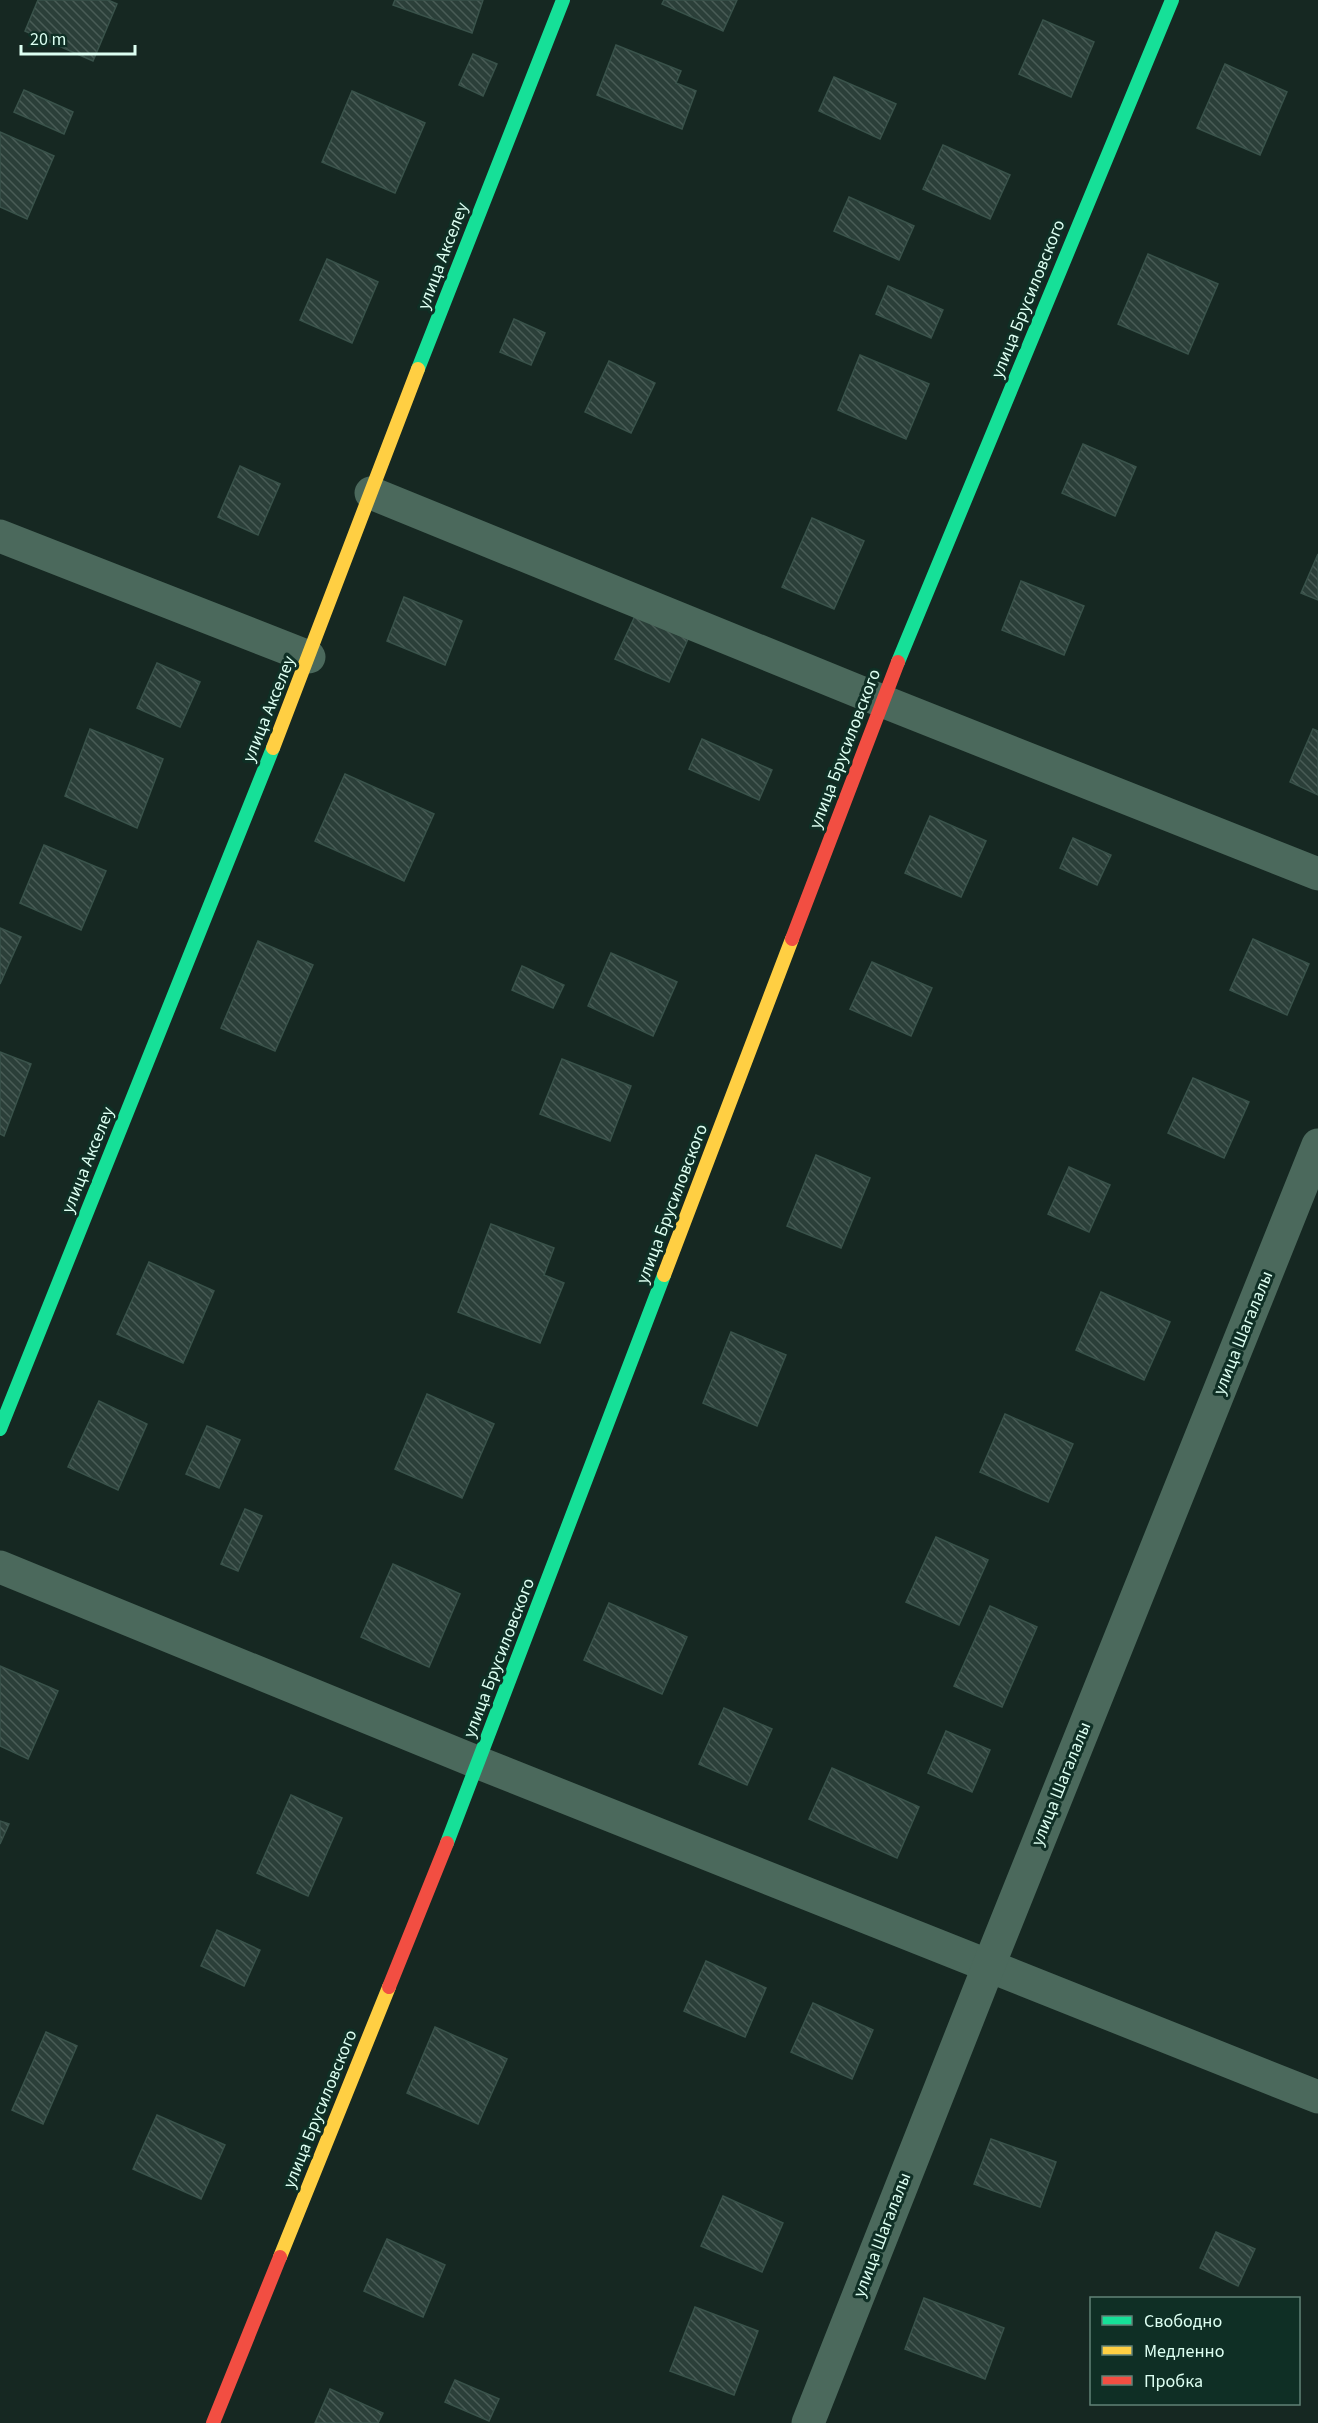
<svg xmlns="http://www.w3.org/2000/svg" width="1318" height="2423" font-family="'Source Sans 3',sans-serif">
<defs>
<pattern id="building-back-hatch" width="6" height="6" patternUnits="userSpaceOnUse" patternTransform="scale(1.5)"><rect width="6" height="6" fill="#2b3f39"/><path d="M-1 5l2 2M0 0l6 6M5-1l2 2" fill="none" stroke="#495c56"/></pattern>
</defs>
<rect width="100%" height="100%" fill="#162822"/>
<g fill="url(#building-back-hatch)" stroke="#39524a" stroke-width="1.5">
<polygon points="38,0 108,0 117,4 93,61 25,31"/>
<polygon points="395,0 483,0 472,33 393,5"/>
<polygon points="664,0 737,0 723,31 662,4"/>
<polygon points="1043,20 1094,42 1071,97 1019,74"/>
<polygon points="616,45 681,71 676,83 696,91 682,129 597,95"/>
<polygon points="473,54 497,64 483,96 459,85"/>
<polygon points="1225,64 1287,92 1260,155 1197,128"/>
<polygon points="834,77 896,104 880,139 819,111"/>
<polygon points="24,90 73,112 64,134 14,112"/>
<polygon points="352,91 425,123 395,193 322,162"/>
<polygon points="0,132 54,156 27,219 0,207"/>
<polygon points="943,145 1010,175 990,219 923,189"/>
<polygon points="849,197 914,226 899,260 834,231"/>
<polygon points="1148,254 1218,284 1188,354 1118,324"/>
<polygon points="327,259 378,282 352,343 300,320"/>
<polygon points="888,286 943,310 931,338 876,314"/>
<polygon points="514,319 545,333 531,365 500,352"/>
<polygon points="860,355 929,384 906,439 838,410"/>
<polygon points="609,361 655,383 631,433 585,412"/>
<polygon points="1083,444 1136,467 1115,516 1062,493"/>
<polygon points="240,466 280,484 258,535 218,517"/>
<polygon points="812,518 864,541 834,609 782,587"/>
<polygon points="1318,554 1318,600 1301,593"/>
<polygon points="1021,581 1084,606 1064,655 1002,630"/>
<polygon points="404,597 462,621 445,665 387,641"/>
<polygon points="635,616 688,639 669,682 615,659"/>
<polygon points="157,663 200,682 180,727 137,708"/>
<polygon points="90,729 163,759 137,828 65,796"/>
<polygon points="1313,729 1318,731 1318,795 1290,782"/>
<polygon points="702,739 772,770 759,800 689,769"/>
<polygon points="345,774 434,814 404,881 315,841"/>
<polygon points="930,816 986,841 961,897 905,873"/>
<polygon points="1073,838 1111,855 1097,885 1060,868"/>
<polygon points="44,845 106,871 81,930 20,903"/>
<polygon points="0,928 21,937 0,984"/>
<polygon points="1253,939 1309,964 1287,1015 1230,990"/>
<polygon points="258,941 313,965 275,1051 221,1028"/>
<polygon points="611,953 677,982 653,1036 588,1006"/>
<polygon points="872,962 932,988 911,1036 850,1009"/>
<polygon points="522,966 564,985 553,1008 512,990"/>
<polygon points="0,1052 31,1064 4,1136 0,1134"/>
<polygon points="562,1059 631,1086 610,1141 540,1114"/>
<polygon points="1193,1078 1249,1102 1224,1158 1168,1133"/>
<polygon points="816,1155 870,1178 841,1248 787,1226"/>
<polygon points="1069,1167 1110,1185 1089,1232 1048,1214"/>
<polygon points="491,1224 554,1248 544,1275 564,1283 540,1343 458,1312"/>
<polygon points="149,1262 214,1291 183,1363 117,1334"/>
<polygon points="1101,1292 1170,1322 1144,1380 1076,1350"/>
<polygon points="731,1332 786,1355 757,1426 703,1403"/>
<polygon points="427,1394 494,1424 462,1498 395,1469"/>
<polygon points="99,1401 147,1424 118,1490 68,1467"/>
<polygon points="1005,1414 1073,1444 1048,1502 980,1472"/>
<polygon points="207,1426 240,1440 219,1488 186,1474"/>
<polygon points="245,1509 262,1516 238,1571 221,1564"/>
<polygon points="936,1537 988,1560 959,1625 906,1602"/>
<polygon points="393,1564 460,1594 429,1667 361,1637"/>
<polygon points="609,1603 687,1637 662,1694 584,1660"/>
<polygon points="990,1606 1037,1627 1002,1707 954,1686"/>
<polygon points="0,1666 58,1691 28,1759 0,1746"/>
<polygon points="724,1708 772,1729 747,1785 699,1764"/>
<polygon points="946,1731 990,1750 972,1792 928,1773"/>
<polygon points="832,1768 919,1807 897,1858 809,1819"/>
<polygon points="291,1795 342,1818 308,1896 257,1873"/>
<polygon points="0,1821 9,1824 0,1844"/>
<polygon points="217,1930 260,1950 244,1986 201,1966"/>
<polygon points="706,1961 766,1988 745,2037 684,2011"/>
<polygon points="813,2003 873,2030 852,2079 791,2052"/>
<polygon points="435,2027 507,2059 478,2124 407,2093"/>
<polygon points="46,2032 77,2046 43,2124 12,2110"/>
<polygon points="157,2115 225,2145 201,2199 133,2169"/>
<polygon points="991,2139 1056,2162 1040,2207 974,2184"/>
<polygon points="723,2196 783,2223 762,2272 701,2246"/>
<polygon points="1216,2232 1255,2249 1238,2286 1200,2268"/>
<polygon points="387,2239 445,2265 423,2317 364,2291"/>
<polygon points="924,2298 1004,2328 985,2379 905,2349"/>
<polygon points="695,2307 758,2331 734,2395 670,2371"/>
<polygon points="455,2380 499,2399 489,2421 445,2402"/>
<polygon points="330,2389 383,2413 378,2423 315,2423"/>
</g>
<g fill="none" stroke-linecap="round" stroke-linejoin="round">
<g stroke="#4b695c" stroke-width="33">
<polyline points="371,493 882,701 1318,874"/>
<polyline points="0,536 309,657"/>
<polyline points="0,1567 479,1763 1318,2097"/>
<polyline points="808,2423 989,1965 1318,1145"/>
</g>
<g stroke="#16e098" stroke-width="14">
<polyline points="418,369 563,0"/>
<polyline points="898,662 1172,0"/>
<polyline points="0,1429 273,748"/>
<polyline points="447,1843 664,1275"/>
</g>
<g stroke="#ffcf43" stroke-width="14">
<polyline points="273,748 418,369"/>
<polyline points="664,1275 792,939"/>
<polyline points="280,2257 389,1987"/>
</g>
<g stroke="#f24e42" stroke-width="14">
<polyline points="792,939 898,662"/>
<polyline points="389,1987 447,1843"/>
<polyline points="213,2423 280,2257"/>
</g>
</g>
<g text-anchor="middle" dominant-baseline="central" stroke-width="6" stroke-linejoin="round" paint-order="stroke">
<g font-size="18" fill="#ddfff2" stroke="#0f2f25">
<text transform="translate(443 256) rotate(-69)">улица Акселеу</text>
<text transform="translate(1028 299) rotate(-68)">улица Брусиловского</text>
<text transform="translate(269 709) rotate(-68)">улица Акселеу</text>
<text transform="translate(845 749) rotate(-69)">улица Брусиловского</text>
<text transform="translate(88 1160) rotate(-68)">улица Акселеу</text>
<text transform="translate(672 1204) rotate(-69)">улица Брусиловского</text>
<text transform="translate(1243 1333) rotate(-68)">улица Шагалалы</text>
<text transform="translate(499 1658) rotate(-69)">улица Брусиловского</text>
<text transform="translate(1061 1784) rotate(-68)">улица Шагалалы</text>
<text transform="translate(320 2109) rotate(-68)">улица Брусиловского</text>
<text transform="translate(882 2235) rotate(-69)">улица Шагалалы</text>
</g>
</g>
<rect x="1090" y="2297" width="210" height="108" fill="#0f2f25" stroke="#618277" stroke-width="1.5"/>
<rect x="1102" y="2316" width="30" height="9" fill="#16e098" stroke="#618277" stroke-width="1.5"/>
<text x="1144" y="2327" font-size="18" fill="#ddfff2">Свободно</text>
<rect x="1102" y="2346" width="30" height="9" fill="#ffcf43" stroke="#618277" stroke-width="1.5"/>
<text x="1144" y="2357" font-size="18" fill="#ddfff2">Медленно</text>
<rect x="1102" y="2376" width="30" height="9" fill="#f24e42" stroke="#618277" stroke-width="1.5"/>
<text x="1144" y="2387" font-size="18" fill="#ddfff2">Пробка</text>
<path d="M21 45v9h114v-9" fill="none" stroke="#ddfff2" stroke-width="3"/>
<text x="30" y="45" font-size="18" fill="#ddfff2" stroke="#0f2f25" stroke-width="4.5" paint-order="stroke">20 m</text>
</svg>
